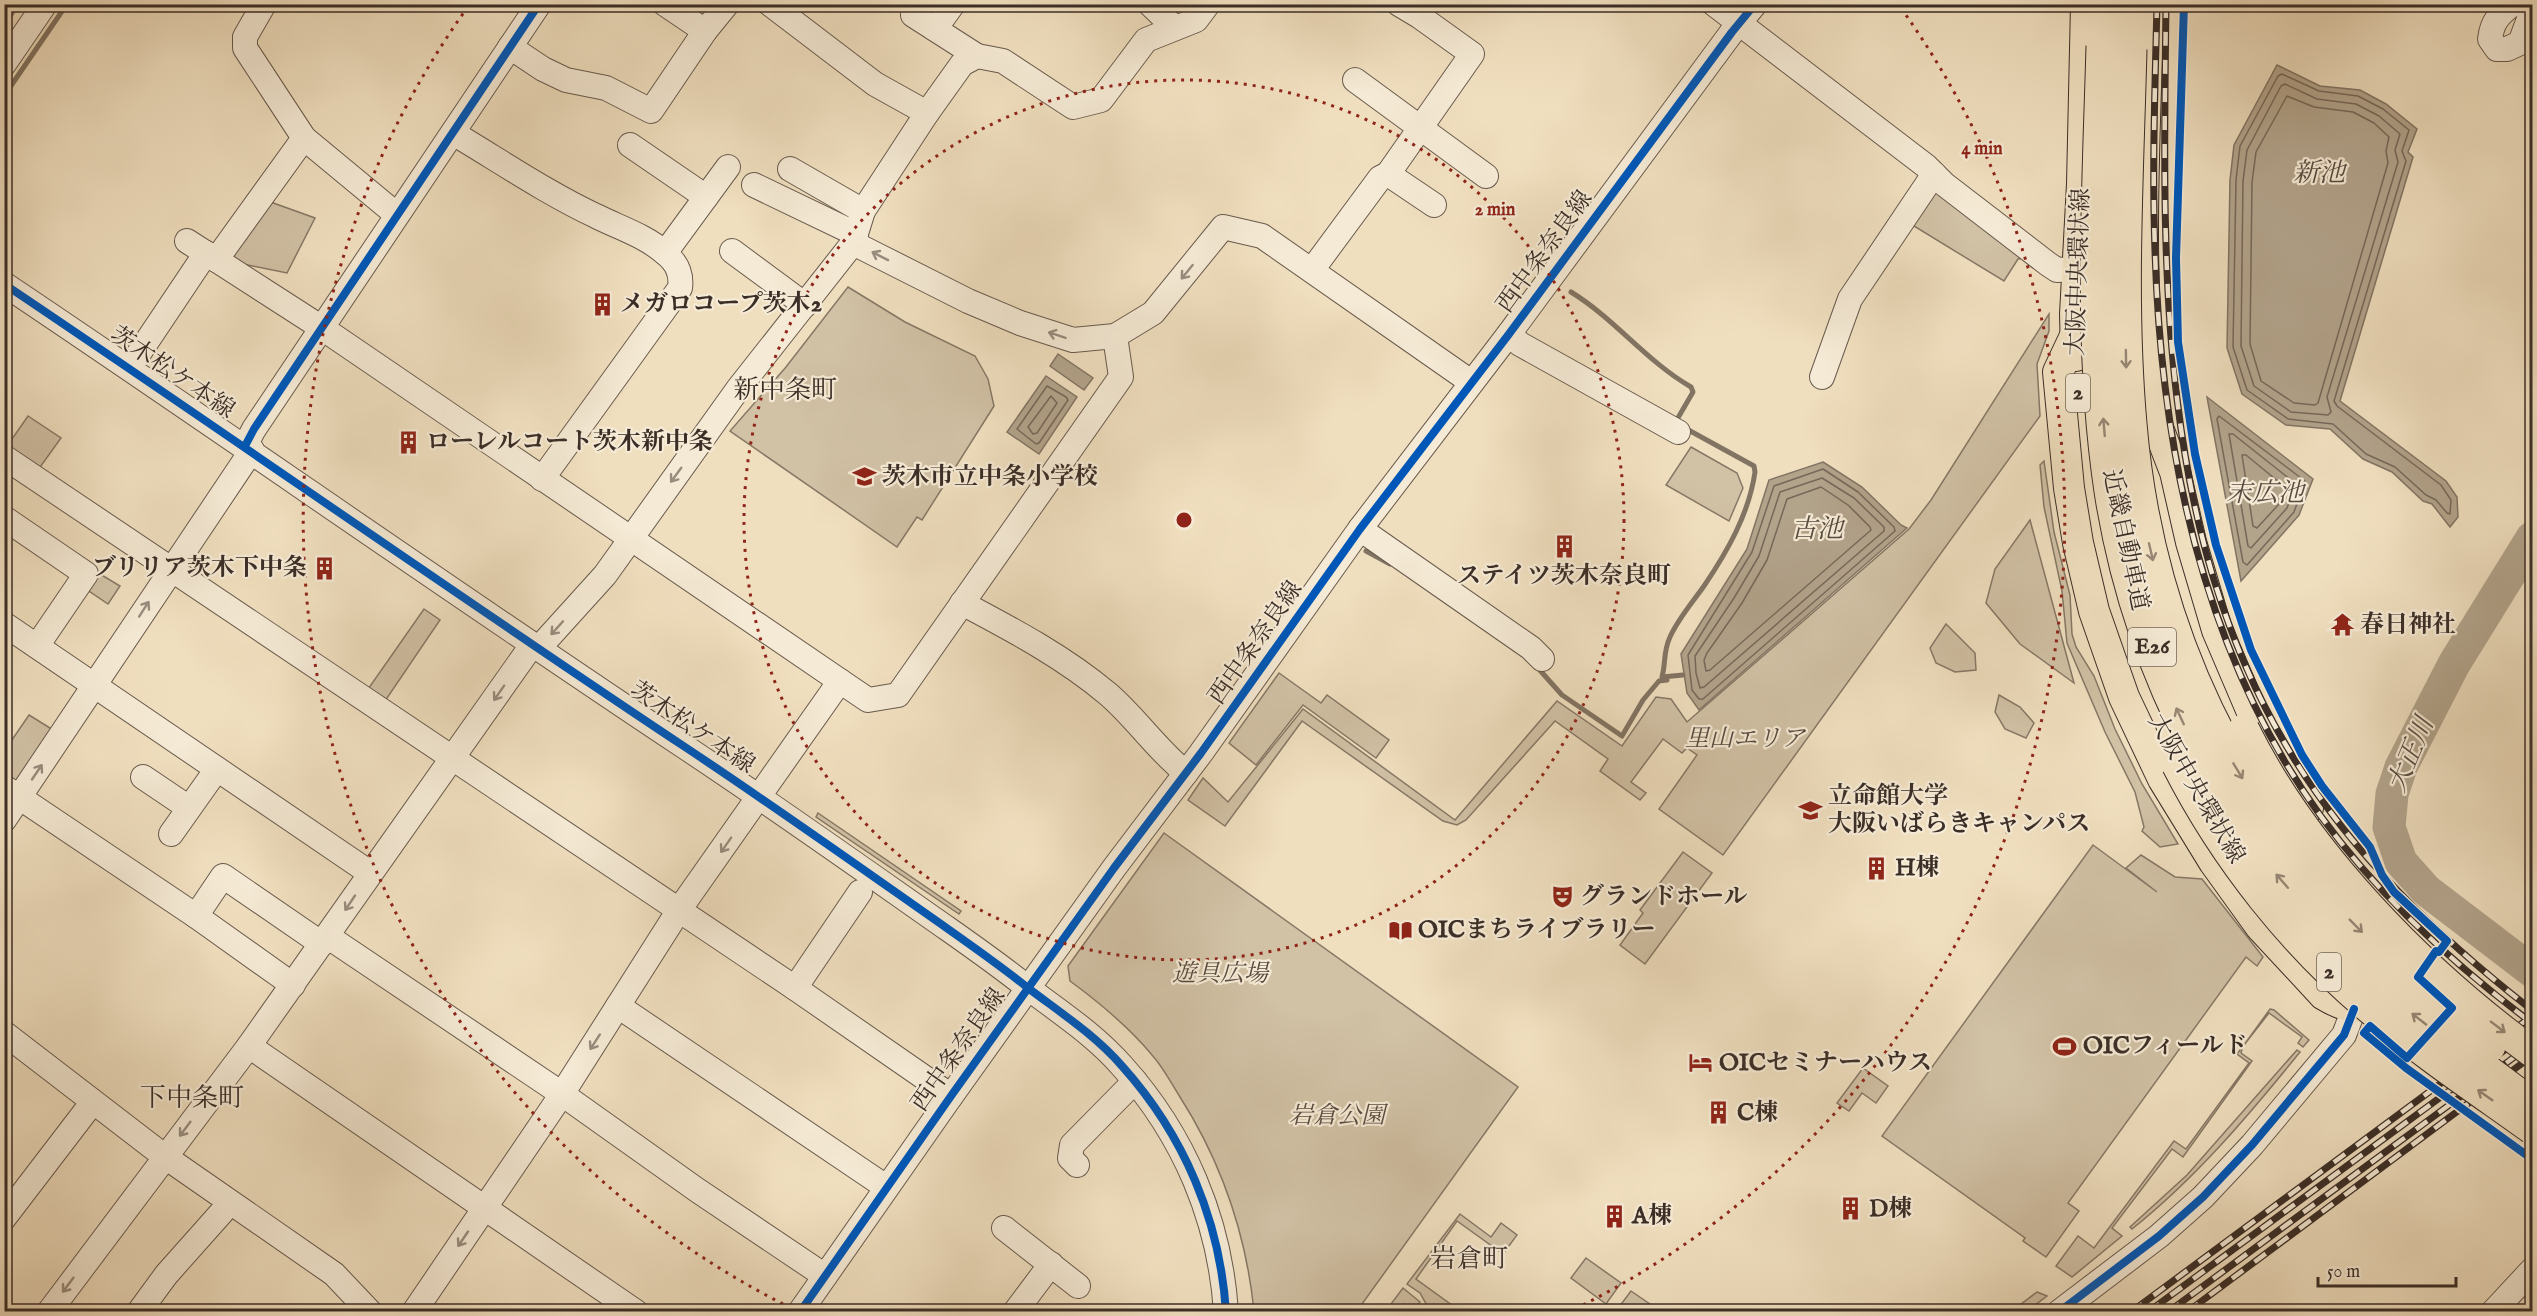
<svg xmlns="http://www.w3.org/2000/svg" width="2537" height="1316" font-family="'IM FELL English','Noto Serif JP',serif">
<rect width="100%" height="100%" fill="#f0dfbf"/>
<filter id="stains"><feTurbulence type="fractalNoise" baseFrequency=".00333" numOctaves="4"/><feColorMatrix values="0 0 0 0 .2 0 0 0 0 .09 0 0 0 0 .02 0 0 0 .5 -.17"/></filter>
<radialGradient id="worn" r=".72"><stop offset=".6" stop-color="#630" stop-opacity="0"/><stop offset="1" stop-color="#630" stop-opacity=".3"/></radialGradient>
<g fill="#d1c1a5" stroke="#867866" stroke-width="1.5">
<polygon points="1941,192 2024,258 2018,259 2004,281 1909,223 1928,194"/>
<polygon points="265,200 315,218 287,273 228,261"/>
<polygon points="848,287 905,322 975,356 988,379 994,406 922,520 917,517 897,547 730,431 786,367"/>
<polygon points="2049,314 2049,331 2037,364 2040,416 1723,855 1659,809 1697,755 1687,748 1682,753 1663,739 1631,782 1646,793 1640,800 1600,771 1608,759 1555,721 1466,820 1457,825 1443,821 1302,721 1225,826 1188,800 1203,778 1228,802 1303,709 1455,820 1557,701 1622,746 1656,697 1671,699 1687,722 1909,529 1931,500"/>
<polygon points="28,416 61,438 38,470 5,449"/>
<polygon points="1691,447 1737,473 1743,488 1729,521 1666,485"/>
<polygon points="2044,461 2054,532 2070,595 2072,634 2076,647 2094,676 2115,729 2142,784 2178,844 2160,847 2142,831 2144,827 2135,792 2105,732 2067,643 2062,591 2044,507 2040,465"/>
<polygon points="2030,520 2074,683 2020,644 1986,603 1995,569"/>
<polygon points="95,571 120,586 108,604 83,587"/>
<polygon points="424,609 440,620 383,704 366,692"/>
<polygon points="1946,624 1975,653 1976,670 1955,672 1936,663 1930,648"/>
<polygon points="1279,673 1321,703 1327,695 1389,740 1376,758 1303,705 1256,765 1229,743"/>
<polygon points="1999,695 2020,707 2034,723 2026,738 2005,729 1995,712"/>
<polygon points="29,715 58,733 18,791 5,783 5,750"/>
<polygon points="818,813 961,911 959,914 816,817"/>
<path d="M1164,833L1518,1087L1357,1311H1254C1246,1233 1222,1163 1180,1097C1171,1083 1163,1067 1152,1055C1128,1026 1100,1003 1070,981L1068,966Z"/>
<polygon points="2093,845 2157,892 2126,868 2141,855 2175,877 2202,879 2263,957 2257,966 2246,957 2068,1203 2079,1211 2046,1257 2023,1241 2025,1238 1882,1136"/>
<polygon points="1683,852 1712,873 1645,964 1620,945 1643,913 1640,910"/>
<polygon points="2270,1009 2274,1010 2309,1040 2303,1047 2298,1043 2302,1037 2269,1013 2244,1045"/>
<polygon points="2243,1046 2241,1053 2252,1061 2183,1157 2172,1149 2112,1228 2122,1236 2072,1277 2056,1266 2078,1236 2094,1248 2174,1141 2186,1149 2249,1063 2237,1054"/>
<path d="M2297,1050L2300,1052C2249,1115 2196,1178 2132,1229L2130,1227L2187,1175Z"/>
<polygon points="1863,1068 1888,1086 1876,1103 1862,1093 1849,1111 1837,1103"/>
<polygon points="1460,1214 1491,1237 1501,1223 1517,1235 1503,1254 1457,1221 1416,1279 1460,1311 1430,1311 1420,1293 1407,1284"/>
<polygon points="1586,1258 1621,1283 1606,1304 1571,1278"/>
<polygon points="1403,1288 1420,1302 1415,1308 1403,1304 1394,1311 1385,1312"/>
<polygon points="1631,1291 1660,1311 1616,1311"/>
<polygon points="2037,1292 2047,1296 2027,1311 2012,1311"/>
</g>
<g fill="#b2a38b" stroke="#827463" stroke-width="1.5">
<polygon points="4,5 19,5 9,21 5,18"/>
<polygon points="2277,65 2320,86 2360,90 2386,104 2417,129 2408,152 2413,157 2340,401 2446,481 2457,497 2458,517 2450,527 2432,504 2423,501 2392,472 2363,459 2330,429 2286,425 2242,394 2227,348 2230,180 2234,145"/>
<polygon points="1058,354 1093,378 1084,390 1050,366"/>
<polygon points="1046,376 1077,397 1039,454 1007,432"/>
<polygon points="2207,397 2313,479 2299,515 2241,581"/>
<polygon points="1823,462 1862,487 1901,525 1907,528 1699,710 1687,693 1681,654 1747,549 1769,480"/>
</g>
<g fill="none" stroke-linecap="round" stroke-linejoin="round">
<g stroke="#766859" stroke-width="1.5">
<polygon points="2282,74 2319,91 2358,96 2383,109 2409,130 2402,151 2406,161 2334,401 2337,406 2441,485 2451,500 2450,514 2447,513 2436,500 2426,495 2395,467 2366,454 2333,424 2288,419 2247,390 2233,347 2236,180 2240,146 2278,76"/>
<polygon points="2285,84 2317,99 2356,104 2379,116 2400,134 2395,150 2398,162 2327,397 2331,412 2328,415 2291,412 2254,386 2241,346 2243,181 2247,150 2281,86"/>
<polygon points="2287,96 2314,107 2353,112 2374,123 2389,137 2386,151 2388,163 2318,403 2315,405 2294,403 2261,381 2250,344 2252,182 2256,152"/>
<polygon points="1047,386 1066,397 1068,400 1039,443 1036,444 1017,429"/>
<polygon points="1051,396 1057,403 1037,433 1033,434 1028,427"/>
<polygon points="2219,416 2305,481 2294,512 2247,565 2243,562 2217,419"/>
<polygon points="2229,434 2233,434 2296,484 2287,508 2251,548 2248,546"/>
<polygon points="2242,455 2246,455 2285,487 2279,504 2257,528 2253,526"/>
<polygon points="1823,469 1858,492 1894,527 1895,531 1703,699 1699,699 1692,690 1688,655 1752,552 1774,486"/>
<polygon points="1822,478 1854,498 1884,527 1884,531 1704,687 1700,688 1696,673 1695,656 1734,598 1759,556 1780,492"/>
<polygon points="1821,487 1848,505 1870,527 1871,530 1710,670 1706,671 1704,660 1707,653 1742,603 1767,560 1787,499"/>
</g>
<g stroke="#827463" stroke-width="5">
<polyline points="4,96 67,4"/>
<path d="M1571,292C1615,319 1646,361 1691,387L1693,392L1675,423"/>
<polyline points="1366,551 1390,564"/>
<polyline points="1537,667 1562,695 1622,736 1643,700 1659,681 1667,680"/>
<path d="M1683,675L1662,677C1666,662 1663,652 1670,637C1678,619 1692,603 1704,586C1727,552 1749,514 1755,472L1754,466L1683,427"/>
</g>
<polyline stroke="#b2a38b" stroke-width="33" points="2532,538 2454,664 2401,767 2392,794 2389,827 2401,862 2426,890 2532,971"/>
<defs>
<g id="minor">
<polyline points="264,4 245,37 245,48 304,138 397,215"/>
<polyline points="665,4 705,31"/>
<polyline points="770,4 875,84 927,113"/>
<polyline points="1150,4 1175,28"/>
<polyline points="1714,4 1926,166 1944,184 2048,264 2057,270 2078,269"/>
<path d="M2513,4C2499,14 2492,22 2490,39L2497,49H2507L2520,43L2532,11"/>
<polyline points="913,15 977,56"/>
<polyline points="935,29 953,4"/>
<polyline points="510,47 543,69 566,80 606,88 651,111 705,31 727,4"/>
<polyline points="4,64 45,4"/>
<polyline points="1355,80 1486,176"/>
<path d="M453,133C500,161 547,193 596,216C620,228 644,235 665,253C677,263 682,273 680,288L542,479"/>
<polyline points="630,145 706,197"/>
<polyline points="790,169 863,211"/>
<polyline points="1388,174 1472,54 1419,16 1399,4"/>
<polyline points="754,185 856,234"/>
<polyline points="187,241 322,328 840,681"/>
<polyline points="853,243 863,211 927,113 962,64 977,56 1003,61 1073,107 1101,100 1146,40 1196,20 1208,4"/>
<polyline points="732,251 805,305"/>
<polyline points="665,253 728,167"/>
<polyline points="216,260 304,138"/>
<polyline points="1312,270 1380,178 1388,174 1434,205"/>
<path d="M4,284C232,437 456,595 685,747C774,806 861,868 948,929C975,948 1002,967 1028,988C1061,1013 1095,1035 1122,1066C1184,1135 1220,1220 1226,1312"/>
<polyline points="1509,334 1520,344 1678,432"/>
<polyline points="129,368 206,253"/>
<polyline points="1822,377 1850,299 1934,174"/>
<polyline points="245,446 254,429 539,4"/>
<polyline points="4,457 795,988 951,1096"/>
<polyline points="4,518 86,574 37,646"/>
<polyline points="1360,529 1531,648 1542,659"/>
<path d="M962,603C1013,630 1064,657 1108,694C1136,718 1157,750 1186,773"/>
<polyline points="4,624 370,873"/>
<polyline points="538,649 605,575 738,389 853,243 968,301 1020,323 1073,340 1115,336 1153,313 1223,227 1262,236 1471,382"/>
<polyline points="143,777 189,808"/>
<polyline points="4,787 196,916 293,985"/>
<polyline points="4,820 252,450"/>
<polyline points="171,834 217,769"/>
<polyline points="196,916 223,876 322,944"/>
<polyline points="327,936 562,1094 697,1190 825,1276"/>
<polyline points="795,988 860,892"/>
<polyline points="618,1006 886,1187"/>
<polyline points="4,1033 164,1156 334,1274 370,1312"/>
<polyline points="249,1046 636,1312"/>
<polyline points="1077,1165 1070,1158 1072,1145 1135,1081"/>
<polyline points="4,1218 92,1103"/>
<polyline points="1004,1228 1078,1286"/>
<polyline points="49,1312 249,1046 532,645"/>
<polyline points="139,1312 166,1275 230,1203"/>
<polyline points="414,1312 562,1094 679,910 840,681 868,700 898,695 1121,377 1115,336"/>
<polyline points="800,1312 951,1096 1114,868 1201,753 1360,529 1509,334 1732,32 1755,4"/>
<polyline points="1015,1312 1051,1264"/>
<polyline points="2059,1312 2159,1236 2203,1197 2252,1145 2344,1035 2354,1009"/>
<polyline points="2493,1312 2532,1270"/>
</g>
<g id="major">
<path d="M2149,4C2144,147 2136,291 2155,433"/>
<path d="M2075,336L2058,372L2069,488L2078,543L2094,611L2124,697L2163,779L2214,862L2260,926L2324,995C2344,1007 2360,1012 2382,1001"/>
<polyline points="2076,356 2075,314 2082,184 2086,4"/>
<polyline points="2153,415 2175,472 2191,542 2217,630 2252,712 2308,808"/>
</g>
<g id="highway">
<polyline points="2103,46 2104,4"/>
<polyline points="2130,49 2131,4"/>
</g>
</defs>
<use href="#minor" stroke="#685a4d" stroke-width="26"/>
<use href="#major" stroke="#3b2e27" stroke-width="32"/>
<use href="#highway" stroke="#3b2e27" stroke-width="35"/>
<use href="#minor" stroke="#f5ead5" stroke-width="24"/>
<use href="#major" stroke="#f0dfbf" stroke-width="30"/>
<use href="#highway" stroke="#f0dfbf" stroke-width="33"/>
<defs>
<g id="rail">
<path d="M2157,4C2155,87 2152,169 2155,251C2161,449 2202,652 2320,815C2378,895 2453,964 2532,1023"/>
<path d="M2166,4C2163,255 2154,523 2287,747C2349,852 2437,936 2532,1010"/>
<polyline points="2131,1312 2532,1016"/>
<polyline points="2148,1312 2532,1030"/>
<polyline points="2168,1312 2532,1044"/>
<polyline points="2187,1312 2532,1056"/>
</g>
</defs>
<use href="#rail" stroke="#3b2e27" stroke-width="7"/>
<use href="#rail" stroke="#f5ead5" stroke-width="4.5" stroke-dasharray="14" stroke-linecap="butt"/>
<defs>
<g id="major-bridge">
<path d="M2244,729C2305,853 2421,971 2532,1052"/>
<path d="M2177,765C2225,859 2294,946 2375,1013C2425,1055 2479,1091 2532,1129"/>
</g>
<g id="highway-bridge">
<path d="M2103,46C2099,193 2089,344 2111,491C2139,672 2229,842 2361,969C2414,1019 2474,1062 2532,1105"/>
<path d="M2130,49C2127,173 2119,300 2130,424C2152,683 2283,891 2489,1046"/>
</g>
</defs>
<use href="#major-bridge" stroke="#3b2e27" stroke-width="32" stroke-linecap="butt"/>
<use href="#highway-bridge" stroke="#3b2e27" stroke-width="35" stroke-linecap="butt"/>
<use href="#major-bridge" stroke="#f0dfbf" stroke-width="30"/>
<use href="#highway-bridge" stroke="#f0dfbf" stroke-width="33"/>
<defs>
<g id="cycleway">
<polyline points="2184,4 2176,258 2178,342 2195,454 2216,545 2251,650 2302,755 2322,786 2370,847 2382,875 2394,892 2447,941 2439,952 2436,951 2418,977 2452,1008 2407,1058 2370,1026 2364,1033 2406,1068 2532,1159"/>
<path d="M4,284C232,437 456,595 685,747C774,806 861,868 948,929C975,948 1002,967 1028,988C1061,1013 1095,1035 1122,1066C1184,1135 1220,1220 1226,1312"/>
<polyline points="245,446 254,429 539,4"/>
<polyline points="800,1312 951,1096 1114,868 1201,753 1360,529 1509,334 1732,32 1755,4"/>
<polyline points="2059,1312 2159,1236 2203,1197 2252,1145 2344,1035 2354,1009"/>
</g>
</defs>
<use href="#cycleway" stroke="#f5ead5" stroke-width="11"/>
<use href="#cycleway" stroke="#0057b8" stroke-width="8"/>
</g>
<defs><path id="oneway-shaft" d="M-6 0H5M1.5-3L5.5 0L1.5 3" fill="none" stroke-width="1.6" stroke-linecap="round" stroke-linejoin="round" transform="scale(1.5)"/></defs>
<g stroke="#988c7e">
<use href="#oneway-shaft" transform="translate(880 256) rotate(-153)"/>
<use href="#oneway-shaft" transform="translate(1187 272) rotate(129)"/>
<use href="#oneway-shaft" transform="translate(1057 335) rotate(-162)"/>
<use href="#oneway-shaft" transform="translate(676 475) rotate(126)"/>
<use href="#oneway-shaft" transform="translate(144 609) rotate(-57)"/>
<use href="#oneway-shaft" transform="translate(557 628) rotate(132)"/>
<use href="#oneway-shaft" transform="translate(499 693) rotate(125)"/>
<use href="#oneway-shaft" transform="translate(37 772) rotate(-56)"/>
<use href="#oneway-shaft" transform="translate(726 845) rotate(125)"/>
<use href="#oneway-shaft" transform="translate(350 903) rotate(124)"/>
<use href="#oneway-shaft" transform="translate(595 1042) rotate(123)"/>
<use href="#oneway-shaft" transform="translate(185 1129) rotate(127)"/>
<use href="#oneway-shaft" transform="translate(463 1239) rotate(124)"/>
<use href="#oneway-shaft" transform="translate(68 1285) rotate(127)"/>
</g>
<g stroke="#968673">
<use href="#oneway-shaft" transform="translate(2126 359) rotate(89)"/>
<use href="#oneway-shaft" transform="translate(2104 427) rotate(-95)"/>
<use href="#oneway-shaft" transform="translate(2151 552) rotate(77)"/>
<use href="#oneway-shaft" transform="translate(2180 716) rotate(-115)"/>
<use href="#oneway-shaft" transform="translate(2238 771) rotate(59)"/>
<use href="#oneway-shaft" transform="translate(2282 881) rotate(-131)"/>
<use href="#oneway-shaft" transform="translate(2356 926) rotate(45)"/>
<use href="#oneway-shaft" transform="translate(2419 1019) rotate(-142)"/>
<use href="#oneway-shaft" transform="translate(2498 1027) rotate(37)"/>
<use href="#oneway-shaft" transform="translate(2485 1095) rotate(-145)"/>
</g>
<g fill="none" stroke="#8f2418" stroke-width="3" stroke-dasharray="3 6">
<circle cx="1184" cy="520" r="440"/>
<path d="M791 1308A881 881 0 0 1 467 8M1901 8A881 881 0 0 1 1577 1308"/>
</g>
<defs>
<symbol id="building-bare" viewBox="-9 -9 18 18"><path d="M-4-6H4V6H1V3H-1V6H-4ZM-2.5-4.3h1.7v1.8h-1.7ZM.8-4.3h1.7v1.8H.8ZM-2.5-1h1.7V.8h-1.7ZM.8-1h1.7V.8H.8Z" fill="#8f2418" stroke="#f5ead5" stroke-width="2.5" paint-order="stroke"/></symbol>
<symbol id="school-bare" viewBox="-9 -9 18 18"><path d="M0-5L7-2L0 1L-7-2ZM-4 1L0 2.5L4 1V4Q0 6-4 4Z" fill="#8f2418" stroke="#f5ead5" stroke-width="2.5" paint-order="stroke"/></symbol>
<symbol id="temple-bare" viewBox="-9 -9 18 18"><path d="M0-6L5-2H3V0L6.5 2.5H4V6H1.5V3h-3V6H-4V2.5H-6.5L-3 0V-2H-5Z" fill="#8f2418" stroke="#f5ead5" stroke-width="2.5" paint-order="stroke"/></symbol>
<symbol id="university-bare" viewBox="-9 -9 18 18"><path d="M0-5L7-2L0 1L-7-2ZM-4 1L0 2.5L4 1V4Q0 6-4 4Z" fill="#8f2418" stroke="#f5ead5" stroke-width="2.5" paint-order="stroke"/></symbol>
<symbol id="theatre-bare" viewBox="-9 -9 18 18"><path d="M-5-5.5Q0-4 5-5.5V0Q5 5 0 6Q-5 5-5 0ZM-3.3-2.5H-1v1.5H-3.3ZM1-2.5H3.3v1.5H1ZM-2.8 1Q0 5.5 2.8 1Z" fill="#8f2418" stroke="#f5ead5" stroke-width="2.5" paint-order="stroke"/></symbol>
<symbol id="library-bare" viewBox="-9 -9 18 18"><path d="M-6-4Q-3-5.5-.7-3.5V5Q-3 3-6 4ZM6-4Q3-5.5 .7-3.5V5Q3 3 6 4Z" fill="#8f2418" stroke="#f5ead5" stroke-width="2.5" paint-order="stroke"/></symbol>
<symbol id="stadium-bare" viewBox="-9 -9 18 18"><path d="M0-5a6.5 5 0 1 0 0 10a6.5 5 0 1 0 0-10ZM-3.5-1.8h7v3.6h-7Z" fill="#8f2418" stroke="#f5ead5" stroke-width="2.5" paint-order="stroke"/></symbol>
<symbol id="hotel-bare" viewBox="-9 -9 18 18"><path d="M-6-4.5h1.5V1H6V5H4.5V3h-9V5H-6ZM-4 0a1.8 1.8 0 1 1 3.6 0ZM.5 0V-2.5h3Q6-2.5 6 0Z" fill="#8f2418" stroke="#f5ead5" stroke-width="2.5" paint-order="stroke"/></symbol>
</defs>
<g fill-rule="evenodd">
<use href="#building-bare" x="586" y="288" width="33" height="33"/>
<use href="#building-bare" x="392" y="426" width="33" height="33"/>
<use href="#school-bare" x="848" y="460" width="33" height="33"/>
<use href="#building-bare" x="1548" y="530" width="33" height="33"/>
<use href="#building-bare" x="308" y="552" width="33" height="33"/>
<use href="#temple-bare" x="2326" y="608" width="33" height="33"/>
<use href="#university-bare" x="1794" y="794" width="33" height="33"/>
<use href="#building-bare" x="1860" y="852" width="33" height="33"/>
<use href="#theatre-bare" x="1546" y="880" width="33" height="33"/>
<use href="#library-bare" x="1384" y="914" width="33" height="33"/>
<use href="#stadium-bare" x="2048" y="1030" width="33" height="33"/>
<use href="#hotel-bare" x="1684" y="1046" width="33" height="33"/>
<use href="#building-bare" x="1702" y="1096" width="33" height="33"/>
<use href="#building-bare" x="1834" y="1192" width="33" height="33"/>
<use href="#building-bare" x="1598" y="1200" width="33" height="33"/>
</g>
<g text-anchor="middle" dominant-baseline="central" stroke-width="4.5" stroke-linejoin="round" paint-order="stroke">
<g fill="#f5ead5" stroke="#73665b" stroke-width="1.5">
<rect x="2066" y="374" width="24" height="38" rx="4.5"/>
<rect x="2128" y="628" width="48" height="38" rx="4.5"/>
<rect x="2317" y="953" width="24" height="38" rx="4.5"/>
</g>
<g font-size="22" font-weight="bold" fill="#3b2e27">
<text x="2078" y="393">2</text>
<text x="2152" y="647">E26</text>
<text x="2329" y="972">2</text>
</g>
<g font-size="24" fill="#3b2e27" stroke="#f5ead5">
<text transform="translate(1545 252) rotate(-54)">西中条奈良線</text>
<text transform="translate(2079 272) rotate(-88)">大阪中央環状線</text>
<text transform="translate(172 373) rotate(34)">茨木松ケ本線</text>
<text transform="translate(2125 540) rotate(78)">近畿自動車道</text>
<text transform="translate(1256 643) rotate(-55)">西中条奈良線</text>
<text transform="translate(692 728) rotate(34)">茨木松ケ本線</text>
<text transform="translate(2196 789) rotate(60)">大阪中央環状線</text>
<text transform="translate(959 1050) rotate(-55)">西中条奈良線</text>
</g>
<g font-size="24" font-weight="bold" fill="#3b2e27" stroke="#f5ead5" text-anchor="start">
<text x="620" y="304">メガロコープ茨木2</text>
<text x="426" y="442">ローレルコート茨木新中条</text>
<text x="882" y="477">茨木市立中条小学校</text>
<text x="307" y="568" text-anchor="end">ブリリア茨木下中条</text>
<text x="1564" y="576" text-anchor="middle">ステイツ茨木奈良町</text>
<text x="2360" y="625">春日神社</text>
<text x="1828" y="796">立命館大学<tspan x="1828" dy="28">大阪いばらきキャンパス</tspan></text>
<text x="1895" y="868">H棟</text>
<text x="1580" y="897">グランドホール</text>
<text x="1418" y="930">OICまちライブラリー</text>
<text x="2083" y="1046">OICフィールド</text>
<text x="1719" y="1063">OICセミナーハウス</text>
<text x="1737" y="1113">C棟</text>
<text x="1869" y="1209">D棟</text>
<text x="1632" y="1216">A棟</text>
</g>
<g font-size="24" font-style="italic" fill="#594b40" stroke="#f5ead5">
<text x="1745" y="739">里山エリア</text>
<text x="1220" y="974">遊具広場</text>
<text x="1337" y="1116">岩倉公園</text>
</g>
<g font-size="26" font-style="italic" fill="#594b40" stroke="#f5ead5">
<text x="2319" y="173">新池</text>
<text x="2265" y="493">末広池</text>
<text x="1817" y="529">古池</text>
<text transform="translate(2411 755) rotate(-67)">大正川</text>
</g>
<g font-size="26" fill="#3b2e27" stroke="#f5ead5">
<text x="785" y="390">新中条町</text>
<text x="192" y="1098">下中条町</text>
<text x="1469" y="1259">岩倉町</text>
</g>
</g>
<circle cx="1184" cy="520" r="9" fill="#8f2418" stroke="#f5ead5" stroke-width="3"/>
<g font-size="18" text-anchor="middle" font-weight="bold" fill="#8f2418" stroke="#f5ead5" stroke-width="4.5" stroke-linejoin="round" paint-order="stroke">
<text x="1982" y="154">4 min</text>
<text x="1495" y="215">2 min</text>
</g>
<rect width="2537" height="1316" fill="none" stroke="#f0dfbf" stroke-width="24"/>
<rect x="6" y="6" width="2525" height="1304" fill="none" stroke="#3b2e27" stroke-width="3"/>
<rect x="12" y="12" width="2513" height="1292" fill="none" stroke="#3b2e27" stroke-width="1.5"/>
<path d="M2318 1277v9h138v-9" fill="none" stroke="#3b2e27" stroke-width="3"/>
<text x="2327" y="1277" font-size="18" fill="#3b2e27" stroke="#f5ead5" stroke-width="4.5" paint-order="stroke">50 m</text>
<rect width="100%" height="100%" filter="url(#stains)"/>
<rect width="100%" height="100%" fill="url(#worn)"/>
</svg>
